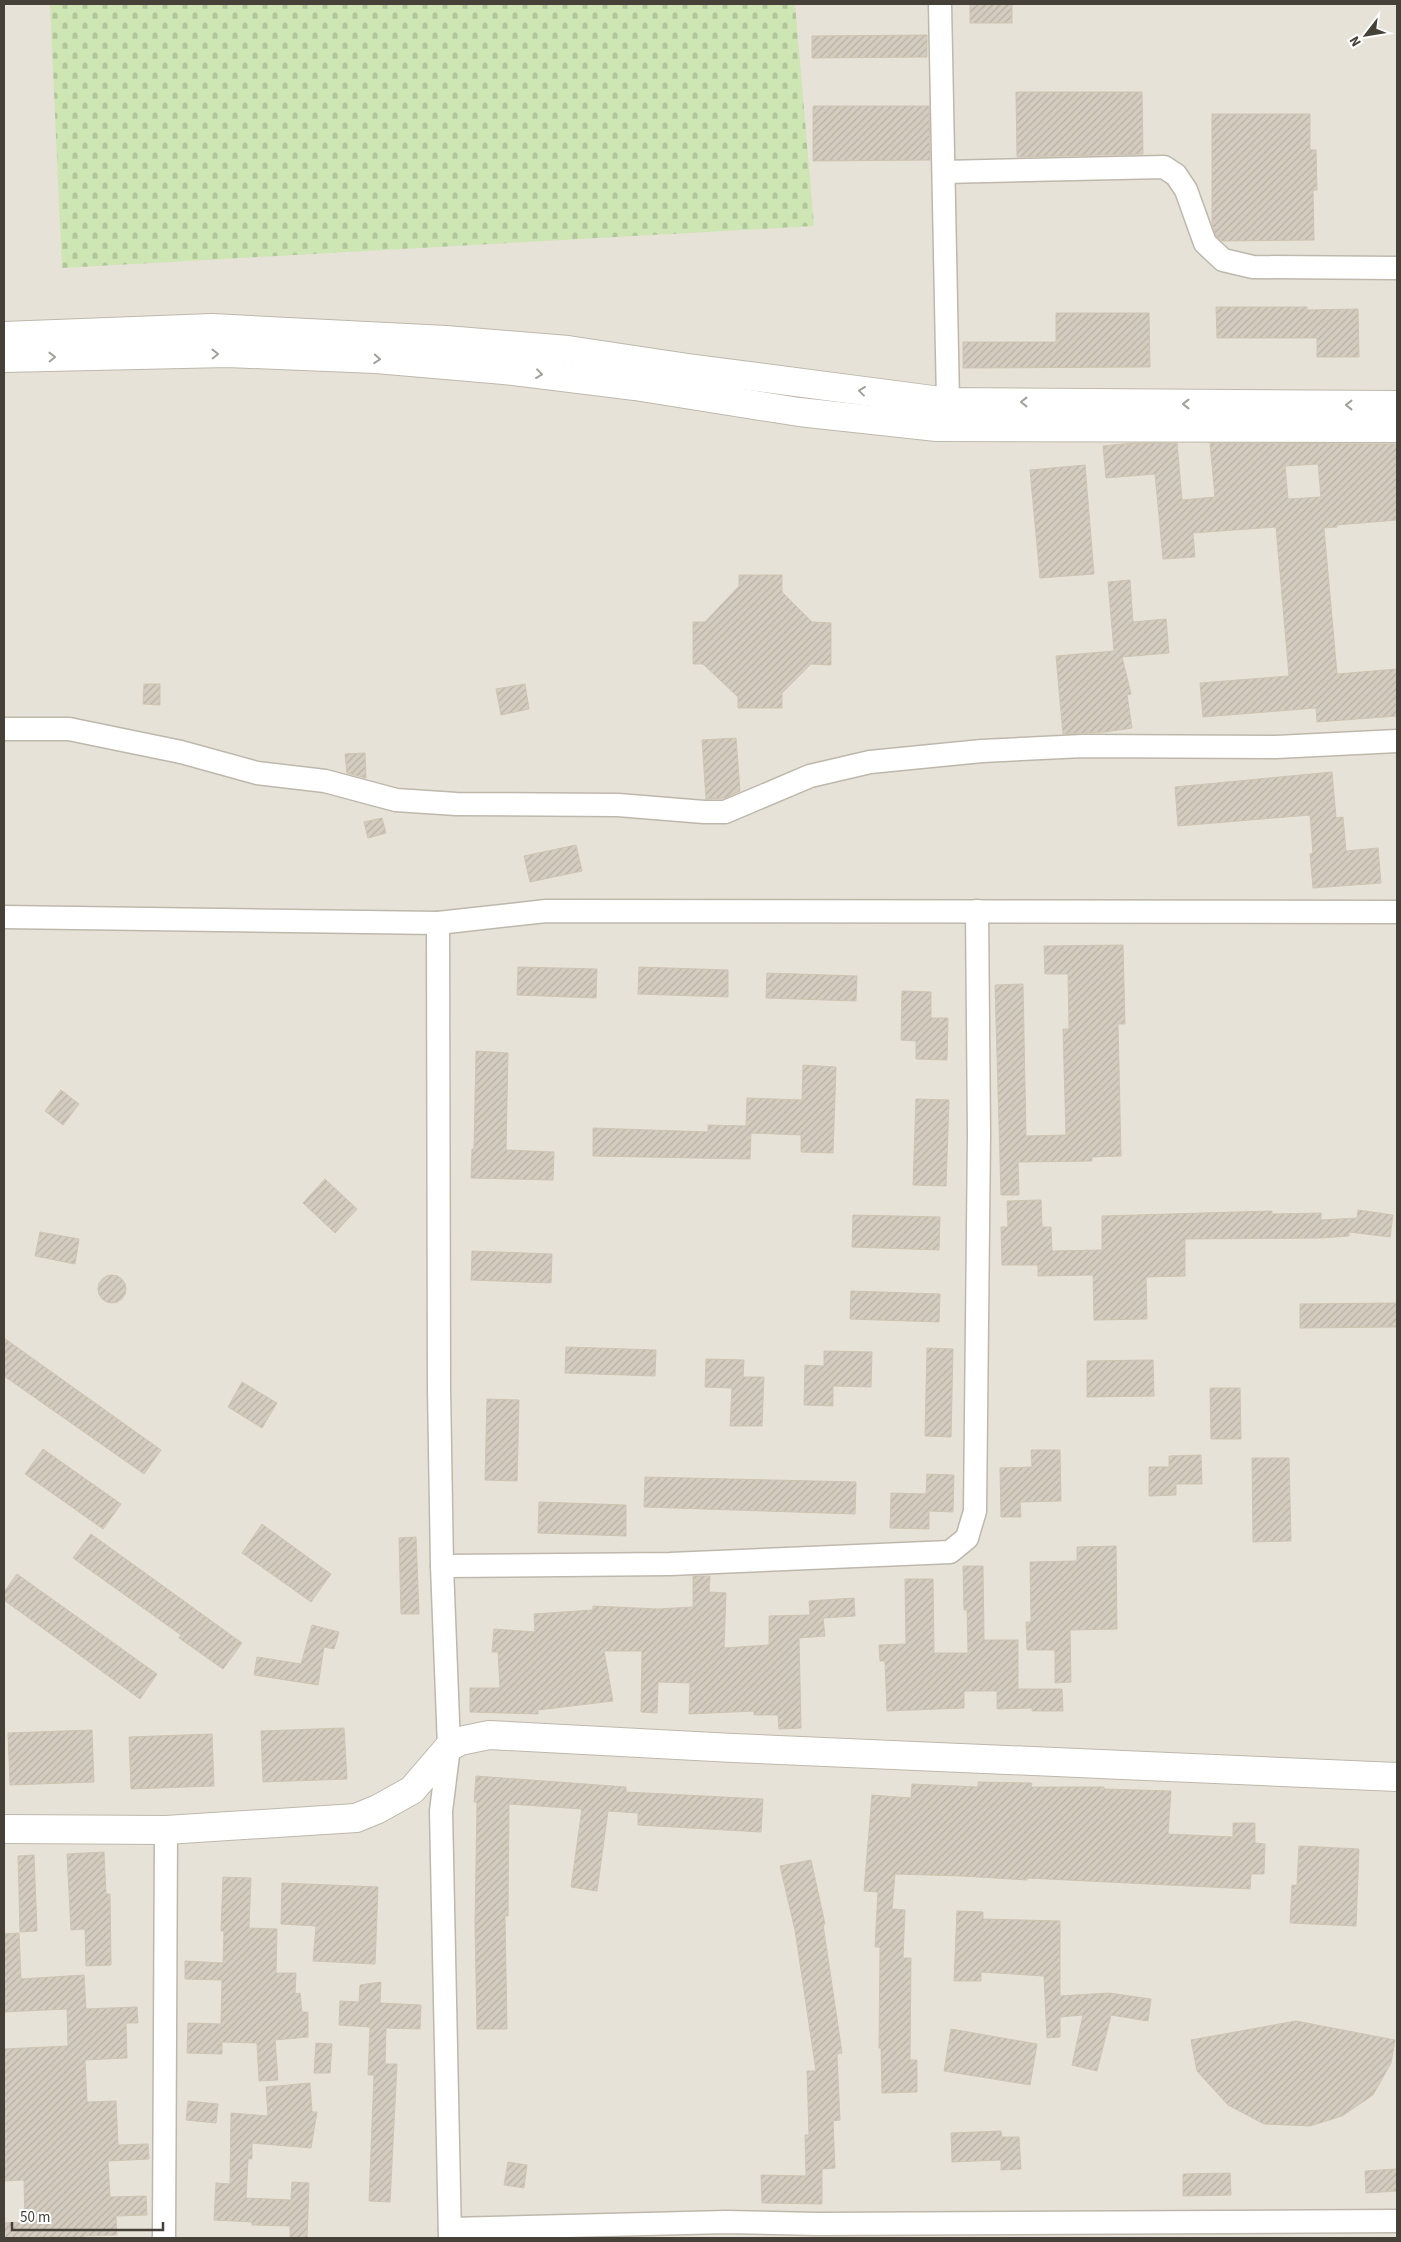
<svg xmlns="http://www.w3.org/2000/svg" width="1401" height="2242" font-family="'Source Sans 3',sans-serif">
<defs>
<pattern id="cemetery-stones" width="16" height="16" patternUnits="userSpaceOnUse" patternTransform="scale(1.25)"><rect width="16" height="16" fill="#cee5b4"/><path d="M2 7V4a2 2 0 0 1 4 0v3zM10 15v-3a2 2 0 0 1 4 0v3z" fill="#b2c69c"/></pattern>
<pattern id="building-hatch" width="6" height="6" patternUnits="userSpaceOnUse" patternTransform="scale(1.25)"><rect width="6" height="6" fill="#d4ccbf"/><path d="M-1 1l2-2M0 6l6-6M5 7l2-2" fill="none" stroke="#b7b0a5"/></pattern>
</defs>
<rect width="100%" height="100%" fill="#f3f0e9"/>
<rect fill="#e7e2d7" x="4" y="4" width="1393" height="2234"/>
<polygon fill="url(#cemetery-stones)" points="50,4 795,4 814,226 62,268"/>
<g fill="url(#building-hatch)" stroke="#cfc4b2" fill-rule="evenodd">
<rect x="970" y="4" width="42" height="19"/>
<polygon points="927,35 927,57 812,58 812,36"/>
<polygon points="1016,92 1142,92 1143,154 1017,157"/>
<polygon points="813,106 929,106 930,160 813,161"/>
<polygon points="1212,114 1310,114 1310,150 1316,150 1317,190 1313,190 1314,240 1222,241 1216,236 1212,224"/>
<polygon points="1216,307 1307,307 1307,310 1358,309 1359,357 1317,357 1317,338 1217,338"/>
<polygon points="1056,313 1149,313 1150,367 963,368 963,342 1056,342"/>
<path d="M1133,443H1177L1182,500L1215,497L1210,443L1397,444V520L1337,525V527L1324,528L1337,674L1397,669V716L1317,722L1316,708L1203,717L1200,683L1289,676L1276,527L1193,533L1195,557L1163,559L1155,474L1106,478L1103,446ZM1318,464L1321,497L1288,499L1285,466Z"/>
<polygon points="1085,465 1094,574 1040,578 1030,470"/>
<polygon points="739,575 782,575 782,592 812,622 831,623 831,665 811,664 782,693 782,708 738,708 738,697 703,664 693,664 693,622 705,622 739,586"/>
<polygon points="1130,580 1133,622 1166,619 1169,653 1122,657 1131,694 1127,695 1132,728 1105,732 1063,734 1056,656 1114,651 1108,582"/>
<polygon points="144,684 160,684 160,705 143,704"/>
<polygon points="525,684 529,709 501,715 496,689"/>
<polygon points="736,738 740,791 725,798 706,799 702,740"/>
<polygon points="365,753 366,778 347,773 345,754"/>
<polygon points="1332,772 1336,818 1343,817 1346,851 1378,848 1381,883 1313,888 1310,854 1313,853 1310,815 1178,826 1175,787"/>
<polygon points="382,818 386,833 368,838 364,822"/>
<polygon points="576,845 582,871 530,882 524,856"/>
<polygon points="1123,945 1125,1024 1118,1024 1121,1156 1092,1157 1092,1161 1018,1162 1019,1195 1001,1195 995,985 1023,984 1026,1136 1066,1135 1063,1029 1069,1029 1068,974 1045,974 1044,946"/>
<polygon points="518,967 597,969 596,998 517,995"/>
<polygon points="639,967 728,970 728,997 638,994"/>
<polygon points="767,973 857,976 856,1001 766,998"/>
<polygon points="902,991 931,992 931,1018 948,1018 947,1060 916,1059 916,1041 901,1040"/>
<polygon points="476,1051 508,1053 506,1150 554,1152 553,1180 471,1178 472,1149 474,1149"/>
<polygon points="803,1065 836,1067 833,1153 801,1152 801,1135 751,1133 750,1159 593,1156 593,1128 708,1132 708,1125 746,1126 747,1098 802,1100"/>
<polygon points="61,1090 79,1104 63,1125 45,1111"/>
<polygon points="916,1099 949,1100 946,1186 913,1185"/>
<polygon points="325,1179 357,1209 335,1233 303,1203"/>
<polygon points="1041,1200 1042,1227 1051,1227 1052,1251 1102,1250 1102,1216 1272,1211 1272,1214 1321,1213 1321,1220 1357,1218 1358,1210 1393,1215 1390,1237 1349,1232 1349,1236 1321,1238 1185,1239 1185,1276 1146,1277 1147,1319 1094,1320 1093,1275 1038,1276 1038,1265 1002,1265 1001,1227 1008,1227 1007,1201"/>
<polygon points="853,1215 940,1217 939,1250 852,1247"/>
<polygon points="40,1232 79,1239 75,1264 35,1256"/>
<polygon points="472,1251 552,1254 551,1283 471,1280"/>
<circle cx="112" cy="1289" r="14"/>
<polygon points="851,1291 940,1294 939,1322 850,1319"/>
<polygon points="1397,1303 1397,1327 1300,1328 1300,1304"/>
<polygon points="4,1338 161,1450 144,1474 4,1376"/>
<polygon points="566,1347 656,1350 655,1376 565,1373"/>
<polygon points="927,1348 953,1349 951,1437 925,1436"/>
<polygon points="824,1351 872,1352 871,1387 833,1386 833,1406 804,1405 805,1365 824,1366"/>
<polygon points="706,1359 744,1360 743,1377 764,1377 762,1426 730,1426 732,1388 705,1387"/>
<polygon points="1153,1360 1154,1396 1087,1397 1087,1361"/>
<polygon points="242,1382 277,1403 262,1428 228,1407"/>
<polygon points="1210,1388 1240,1388 1241,1439 1211,1439"/>
<polygon points="487,1399 519,1400 517,1481 485,1480"/>
<polygon points="43,1449 121,1504 103,1529 25,1474"/>
<polygon points="1031,1450 1060,1450 1061,1501 1020,1502 1021,1517 1001,1517 1000,1468 1032,1467"/>
<polygon points="1201,1455 1202,1484 1176,1484 1176,1495 1149,1496 1149,1467 1169,1467 1169,1456"/>
<polygon points="1252,1458 1289,1458 1291,1541 1253,1542"/>
<polygon points="927,1474 954,1475 953,1512 929,1511 929,1529 890,1528 891,1493 926,1494"/>
<polygon points="645,1477 856,1482 855,1514 644,1507"/>
<polygon points="539,1502 626,1505 626,1536 538,1533"/>
<polygon points="262,1524 331,1574 311,1602 242,1553"/>
<polygon points="91,1534 242,1643 223,1669 179,1638 181,1635 73,1558"/>
<polygon points="416,1537 419,1614 401,1614 399,1538"/>
<polygon points="1116,1546 1117,1629 1070,1630 1071,1682 1055,1683 1055,1650 1027,1650 1026,1622 1031,1622 1030,1562 1077,1561 1077,1547"/>
<polygon points="963,1566 983,1566 984,1640 1018,1640 1018,1689 1062,1689 1063,1711 1032,1711 1032,1708 997,1709 997,1691 964,1691 964,1708 887,1711 885,1661 880,1661 879,1645 906,1644 905,1579 933,1579 934,1653 968,1653 967,1610 964,1610"/>
<polygon points="17,1574 157,1674 140,1699 4,1600 4,1592"/>
<polygon points="693,1576 710,1576 709,1592 726,1593 724,1648 769,1645 769,1616 810,1615 809,1601 854,1598 855,1616 823,1618 825,1636 799,1638 801,1728 779,1729 778,1715 754,1715 754,1711 689,1714 690,1683 658,1682 657,1713 641,1712 642,1651 604,1651 613,1701 538,1710 538,1714 470,1712 470,1688 500,1688 498,1652 492,1652 494,1629 535,1632 534,1614 593,1610 593,1606 658,1609 693,1607"/>
<polygon points="312,1625 339,1632 334,1649 324,1647 318,1685 254,1675 257,1657 301,1664"/>
<polygon points="344,1728 347,1779 263,1782 261,1731"/>
<polygon points="92,1730 94,1782 10,1785 8,1733"/>
<polygon points="212,1734 214,1786 131,1789 129,1737"/>
<polygon points="476,1776 626,1787 626,1792 763,1799 761,1832 638,1825 638,1813 608,1811 597,1891 571,1887 582,1809 509,1804 508,1916 505,1916 507,2029 477,2029 475,1925 477,1802 474,1802"/>
<polygon points="978,1782 1032,1783 1031,1787 1104,1787 1104,1789 1171,1791 1168,1834 1233,1837 1233,1823 1255,1823 1255,1843 1265,1844 1264,1874 1251,1874 1250,1889 1027,1878 1027,1880 962,1876 895,1874 892,1909 905,1910 903,1958 911,1958 910,2060 917,2060 917,2092 882,2093 881,2048 879,2048 880,1947 875,1947 878,1892 864,1891 872,1795 911,1798 912,1784 978,1787"/>
<polygon points="1299,1846 1359,1849 1356,1926 1290,1923 1292,1885 1297,1885"/>
<polygon points="104,1852 106,1894 110,1894 111,1965 86,1966 85,1929 71,1930 67,1854"/>
<polygon points="34,1855 37,1931 20,1932 18,1856"/>
<polygon points="811,1860 825,1924 823,1924 842,2053 837,2054 840,2120 833,2121 835,2168 822,2169 822,2204 762,2203 761,2175 806,2176 805,2135 809,2135 807,2071 816,2071 795,1930 780,1866"/>
<polygon points="223,1877 251,1878 249,1928 277,1929 276,1973 296,1973 295,1994 300,1993 302,2012 308,2012 308,2037 275,2040 278,2080 259,2081 257,2043 222,2042 222,2054 187,2053 188,2023 221,2024 222,1980 185,1979 185,1961 223,1963 224,1931 221,1931"/>
<polygon points="282,1883 378,1887 375,1964 313,1961 316,1926 281,1924"/>
<polygon points="957,1911 983,1912 983,1919 1060,1921 1060,1996 1109,1993 1151,1999 1148,2021 1111,2015 1097,2071 1072,2065 1083,2015 1060,2017 1060,2037 1047,2038 1044,1976 981,1972 981,1981 954,1981"/>
<polygon points="19,1933 21,1979 84,1975 86,2009 137,2007 138,2023 126,2023 127,2058 85,2060 87,2102 116,2101 118,2145 148,2144 149,2159 108,2161 110,2197 146,2196 147,2215 116,2216 117,2235 84,2236 84,2238 4,2238 4,2223 25,2222 24,2180 4,2181 4,2049 68,2046 67,2009 4,2012 4,1934"/>
<polygon points="381,1982 380,2003 421,2005 420,2029 386,2028 385,2064 397,2064 390,2202 369,2201 374,2075 368,2075 370,2027 339,2025 340,2001 359,2002 360,1985"/>
<polygon points="1296,2021 1395,2040 1391,2063 1373,2095 1342,2116 1310,2126 1264,2124 1228,2105 1197,2071 1191,2040"/>
<polygon points="951,2029 1037,2044 1030,2085 944,2071"/>
<polygon points="316,2043 332,2044 330,2073 314,2073"/>
<polygon points="310,2083 312,2112 317,2112 311,2148 252,2143 252,2159 248,2159 246,2198 291,2200 292,2182 309,2183 307,2238 290,2238 290,2226 252,2225 252,2222 214,2220 216,2183 230,2184 231,2113 268,2116 266,2087"/>
<polygon points="188,2101 218,2104 216,2123 186,2120"/>
<polygon points="1001,2131 1002,2137 1019,2137 1021,2169 1001,2170 1001,2160 952,2162 951,2133"/>
<polygon points="508,2162 527,2165 524,2188 504,2185"/>
<polygon points="1397,2169 1397,2191 1366,2193 1365,2171"/>
<polygon points="1230,2173 1231,2195 1183,2196 1183,2174"/>
</g>
<g fill="none" stroke-linecap="round" stroke-linejoin="round">
<defs>
<g id="minor">
<polyline points="940,4 948,402"/>
<polyline points="944,172 1164,167 1176,175 1186,190 1205,243 1223,260 1253,267 1397,268"/>
<polyline points="4,729 69,729 181,752 257,773 325,781 396,800 456,804 618,805 704,812 725,812 810,776 870,762 982,751 1083,746 1276,747 1397,741"/>
<polyline points="4,917 438,923 546,911 1397,912"/>
<polyline points="438,923 439,1389 442,1566 449,1747 441,1811 450,2238"/>
<polyline points="442,1566 670,1564 950,1552 967,1538 975,1511 979,1134 977,911"/>
<polyline points="450,2229 726,2222 818,2224 1397,2221"/>
<polyline points="164,2238 166,1830"/>
</g>
<g id="tertiary">
<polyline points="4,336 212,328 446,340 568,350 688,368 948,402 1397,405"/>
<polyline points="4,358 227,353 376,359 504,370 635,386 799,412 937,427 1397,428"/>
<polyline points="4,1829 166,1830 356,1818 378,1809 412,1790 449,1747 460,1741 489,1735 733,1748 1397,1777"/>
</g>
</defs>
<use href="#minor" stroke="#beb8ac" stroke-width="25"/>
<use href="#tertiary" stroke="#beb8ac" stroke-width="30"/>
<use href="#minor" stroke="#fff" stroke-width="22"/>
<use href="#tertiary" stroke="#fff" stroke-width="28"/>
</g>
<defs><path id="oneway-chevron" d="M-2-3.5L2.5 0L-2 3.5" fill="none" stroke-width="1.6" stroke-linecap="round" stroke-linejoin="round" transform="scale(1.25)"/></defs>
<g stroke="#a2a09c">
<use href="#oneway-chevron" transform="translate(215 354) rotate(-1)"/>
<use href="#oneway-chevron" transform="translate(52 357) rotate(-1)"/>
<use href="#oneway-chevron" transform="translate(377 359) rotate(4)"/>
<use href="#oneway-chevron" transform="translate(539 374) rotate(7)"/>
<use href="#oneway-chevron" transform="translate(862 391) rotate(-173)"/>
<use href="#oneway-chevron" transform="translate(1024 402) rotate(-180)"/>
<use href="#oneway-chevron" transform="translate(1186 404) rotate(-180)"/>
<use href="#oneway-chevron" transform="translate(1349 405) rotate(-180)"/>
</g>
<rect width="1401" height="2242" fill="none" stroke="#464138" stroke-width="10"/>
<g transform="translate(1366 35) rotate(239)" stroke="#ffffff" stroke-width="4" paint-order="stroke">
<path d="M0-4L9 19L0 12L-9 19Z" fill="#464138"/>
<text y="-8" font-size="14" font-weight="bold" text-anchor="middle" fill="#464138">N</text>
</g>
<path d="M12 2222v8h151v-8" fill="none" stroke="#464138" stroke-width="2.5"/>
<text x="20" y="2222" font-size="15" fill="#464138" stroke="#ffffff" stroke-width="4" paint-order="stroke">50 m</text>
</svg>
